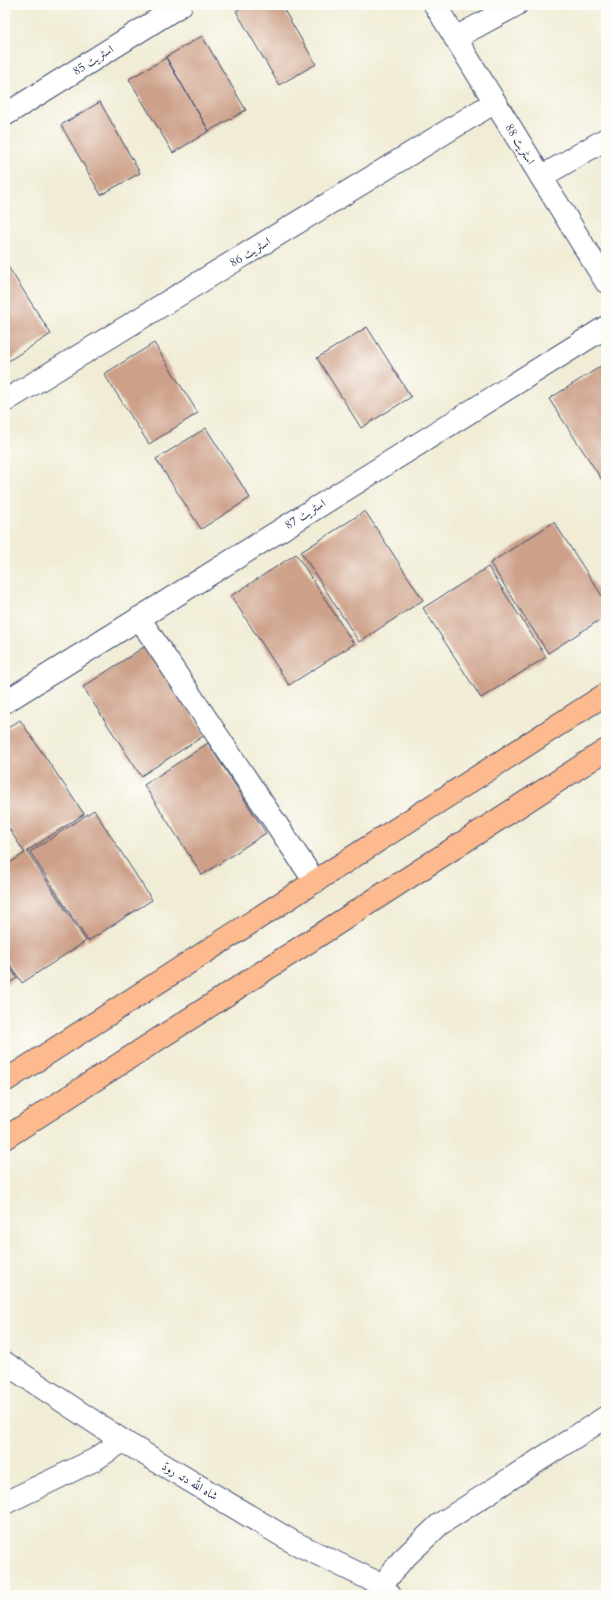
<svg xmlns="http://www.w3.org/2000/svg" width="611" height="1600" font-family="Cardo,Amiri,serif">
<rect width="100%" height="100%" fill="#fdfcf7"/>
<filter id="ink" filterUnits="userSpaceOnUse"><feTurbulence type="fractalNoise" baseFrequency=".025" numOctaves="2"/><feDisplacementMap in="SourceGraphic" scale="8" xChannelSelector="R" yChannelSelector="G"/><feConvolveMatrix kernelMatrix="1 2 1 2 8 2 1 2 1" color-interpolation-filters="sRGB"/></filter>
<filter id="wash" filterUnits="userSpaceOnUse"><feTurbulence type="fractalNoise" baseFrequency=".012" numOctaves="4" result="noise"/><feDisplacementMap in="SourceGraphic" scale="16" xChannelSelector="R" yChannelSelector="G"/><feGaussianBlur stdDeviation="0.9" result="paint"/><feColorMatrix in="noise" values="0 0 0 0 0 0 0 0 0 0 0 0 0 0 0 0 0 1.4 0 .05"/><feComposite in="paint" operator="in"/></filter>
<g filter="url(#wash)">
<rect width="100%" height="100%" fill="#f0ecd5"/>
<g id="blocks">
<g fill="#cda089">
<polygon points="246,5 281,5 316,64 279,85 236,11"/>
<polygon points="202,36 246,110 209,131 166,57"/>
<polygon points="166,58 209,131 173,153 129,79"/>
<polygon points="100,102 140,173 101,195 61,125"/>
<polygon points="7,265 51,334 5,363 5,266"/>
<polygon points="367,327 411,397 361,428 317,358"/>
<polygon points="154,343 198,413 149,444 104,374"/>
<polygon points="606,363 606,486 549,399"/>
<polygon points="206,428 250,498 201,529 156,459"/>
<polygon points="365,511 423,600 359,642 301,552"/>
<polygon points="554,522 606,602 606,616 548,653 490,563"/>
<polygon points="296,554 354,644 289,685 231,596"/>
<polygon points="488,567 546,657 481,698 423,608"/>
<polygon points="147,645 205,735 141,776 83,687"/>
<polygon points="20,720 84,814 27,851 86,941 22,983 5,957 5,866 25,853 5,823 5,730"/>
<polygon points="208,743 266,833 202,875 144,785"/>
<polygon points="94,810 152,900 88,941 30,852"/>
<polygon points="5,959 17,978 5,986"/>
</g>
</g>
</g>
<g filter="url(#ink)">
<use href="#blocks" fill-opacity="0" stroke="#3b4b70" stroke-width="1"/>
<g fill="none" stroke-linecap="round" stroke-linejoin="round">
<defs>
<g id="minor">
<polyline points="435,5 606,282"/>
<polyline points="455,38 516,5"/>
<polyline points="5,115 181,5"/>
<polyline points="541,177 606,139"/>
<polyline points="5,401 495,102"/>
<polyline points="139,618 315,882"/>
<polyline points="5,702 606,327"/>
<polyline points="5,1363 123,1441 293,1542 382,1585 390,1595"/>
<polyline points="5,1503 94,1460 123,1441"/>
<polyline points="382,1585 402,1560 440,1524 606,1417"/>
</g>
<g id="major">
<polyline points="5,1081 606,694"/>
<polyline points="5,1138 606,750"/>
</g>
</defs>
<use href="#minor" stroke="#3b4b70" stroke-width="24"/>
<use href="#major" stroke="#3b4b70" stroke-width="24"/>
<use href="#minor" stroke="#fff" stroke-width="22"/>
<use href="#major" stroke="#fcba8e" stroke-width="22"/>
</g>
</g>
<g text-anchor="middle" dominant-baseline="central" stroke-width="3" stroke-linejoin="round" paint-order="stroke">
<g font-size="12" fill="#1b2f5e" stroke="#fdfcf7">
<text transform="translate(93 60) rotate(-32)">اسٹریٹ 85</text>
<text transform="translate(520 144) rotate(59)">اسٹریٹ 88</text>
<text transform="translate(250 252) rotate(-31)">اسٹریٹ 86</text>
<text transform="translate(305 514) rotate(-32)">اسٹریٹ 87</text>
<text transform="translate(190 1481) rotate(31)">شاہ اللہ دتہ روڈ</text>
</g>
</g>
<rect width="611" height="1600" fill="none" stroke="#fdfcf7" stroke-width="20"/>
</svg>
